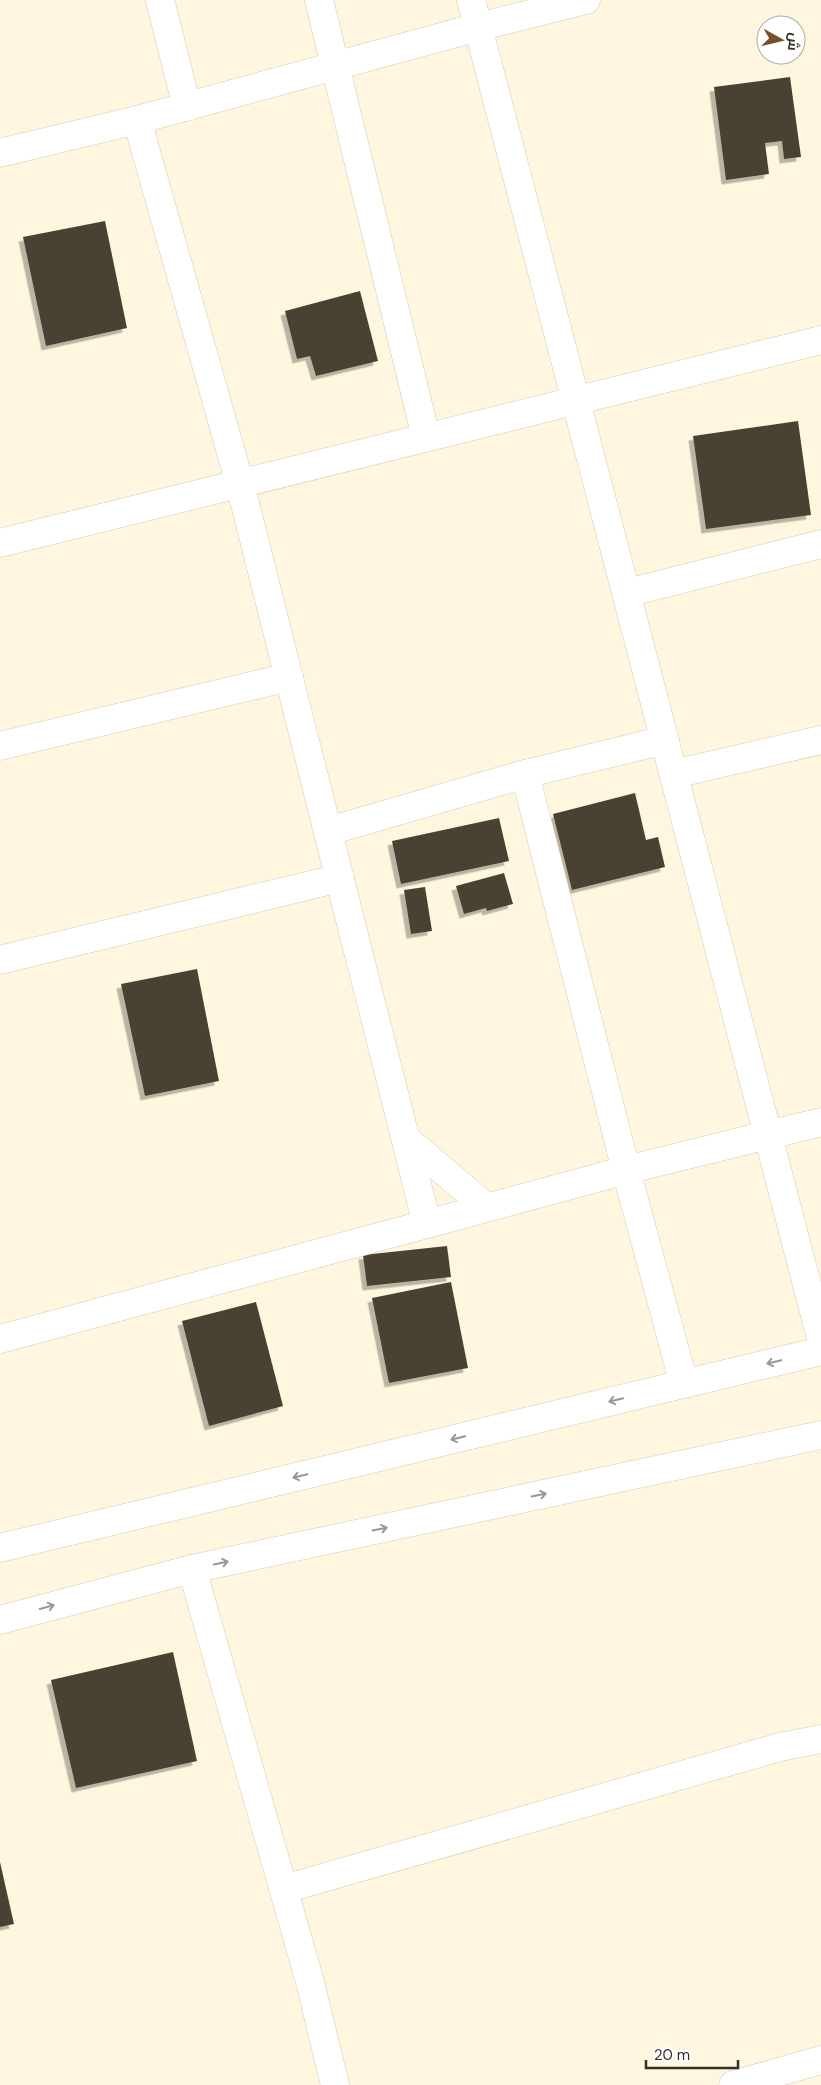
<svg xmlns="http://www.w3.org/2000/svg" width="821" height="2085" font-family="'DM Sans',Cairo,sans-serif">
<defs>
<filter id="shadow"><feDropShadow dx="-4.5" dy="4.5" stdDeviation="0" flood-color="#0004"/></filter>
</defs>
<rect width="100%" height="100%" fill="#fff6df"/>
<g fill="#4a4330" filter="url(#shadow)">
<polygon points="790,77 801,157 784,159 782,141 765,143 769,174 726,180 714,87"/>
<polygon points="105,221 127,328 46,346 23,237"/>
<polygon points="360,291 378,361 316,376 310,356 297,359 285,311"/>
<polygon points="798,421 811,515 706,529 693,436"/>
<polygon points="635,793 646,840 658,837 665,867 572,890 553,814"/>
<polygon points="499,818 509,861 401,884 392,841"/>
<polygon points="504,873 513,904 487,911 486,908 464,914 456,886"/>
<polygon points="425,887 432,931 411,934 404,890"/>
<polygon points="197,969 219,1081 145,1096 121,984"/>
<polygon points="447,1246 451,1277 367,1286 363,1255"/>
<polygon points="451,1282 468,1368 389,1383 372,1298"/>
<polygon points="256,1302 283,1406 209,1426 182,1321"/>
<polygon points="173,1652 197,1761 76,1788 51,1680"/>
<polygon points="0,1862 14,1924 0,1927"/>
</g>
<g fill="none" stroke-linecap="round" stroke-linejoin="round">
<defs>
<g id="minor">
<polyline points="160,0 187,107"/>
<polyline points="319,0 426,437"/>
<polyline points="471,0 821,1338"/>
<polyline points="137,120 478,27 586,0"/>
<polyline points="0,153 137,120 240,484 427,1224 0,1339"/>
<polyline points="0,543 821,340"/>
<polyline points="627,593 821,544"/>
<polyline points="0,746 289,677"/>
<polyline points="525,774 626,1170 684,1384"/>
<polyline points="674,774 821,740"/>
<polyline points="329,831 525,774 665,740"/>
<polyline points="0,960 340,878"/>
<polyline points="406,1139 486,1207"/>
<polyline points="427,1224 626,1170 821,1122"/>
<polyline points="0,1548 821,1351"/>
<polyline points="192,1569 310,1982 335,2085"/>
<polyline points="0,1620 192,1569 821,1435"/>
<polyline points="284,1889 780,1747 821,1739"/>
<polyline points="733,2085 821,2060"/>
</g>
</defs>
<use href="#minor" stroke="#d4cbb5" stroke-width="29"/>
<use href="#minor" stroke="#fff" stroke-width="28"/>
</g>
<defs><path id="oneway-shaft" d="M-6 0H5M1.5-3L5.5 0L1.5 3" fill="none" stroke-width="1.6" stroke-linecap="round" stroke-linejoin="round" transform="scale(1.25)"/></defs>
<g stroke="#999893">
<use href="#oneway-shaft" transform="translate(774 1362) rotate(166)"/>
<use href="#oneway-shaft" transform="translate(616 1400) rotate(166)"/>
<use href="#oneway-shaft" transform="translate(458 1438) rotate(166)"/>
<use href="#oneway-shaft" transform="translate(300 1476) rotate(166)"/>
<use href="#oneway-shaft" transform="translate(539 1495) rotate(-12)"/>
<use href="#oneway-shaft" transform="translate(380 1529) rotate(-12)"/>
<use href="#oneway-shaft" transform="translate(221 1563) rotate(-12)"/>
<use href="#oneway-shaft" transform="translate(47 1607) rotate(-15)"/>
</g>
<g transform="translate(781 40) rotate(98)"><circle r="24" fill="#ffffff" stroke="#adaca9"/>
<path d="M0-4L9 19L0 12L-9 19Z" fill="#725328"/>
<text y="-8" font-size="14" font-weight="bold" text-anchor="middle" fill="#333027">ش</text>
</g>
<path d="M646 2060v8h92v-8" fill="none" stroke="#333027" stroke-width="2.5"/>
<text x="654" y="2060" font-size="15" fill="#333027" stroke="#ffffff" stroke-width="4" paint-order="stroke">20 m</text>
</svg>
